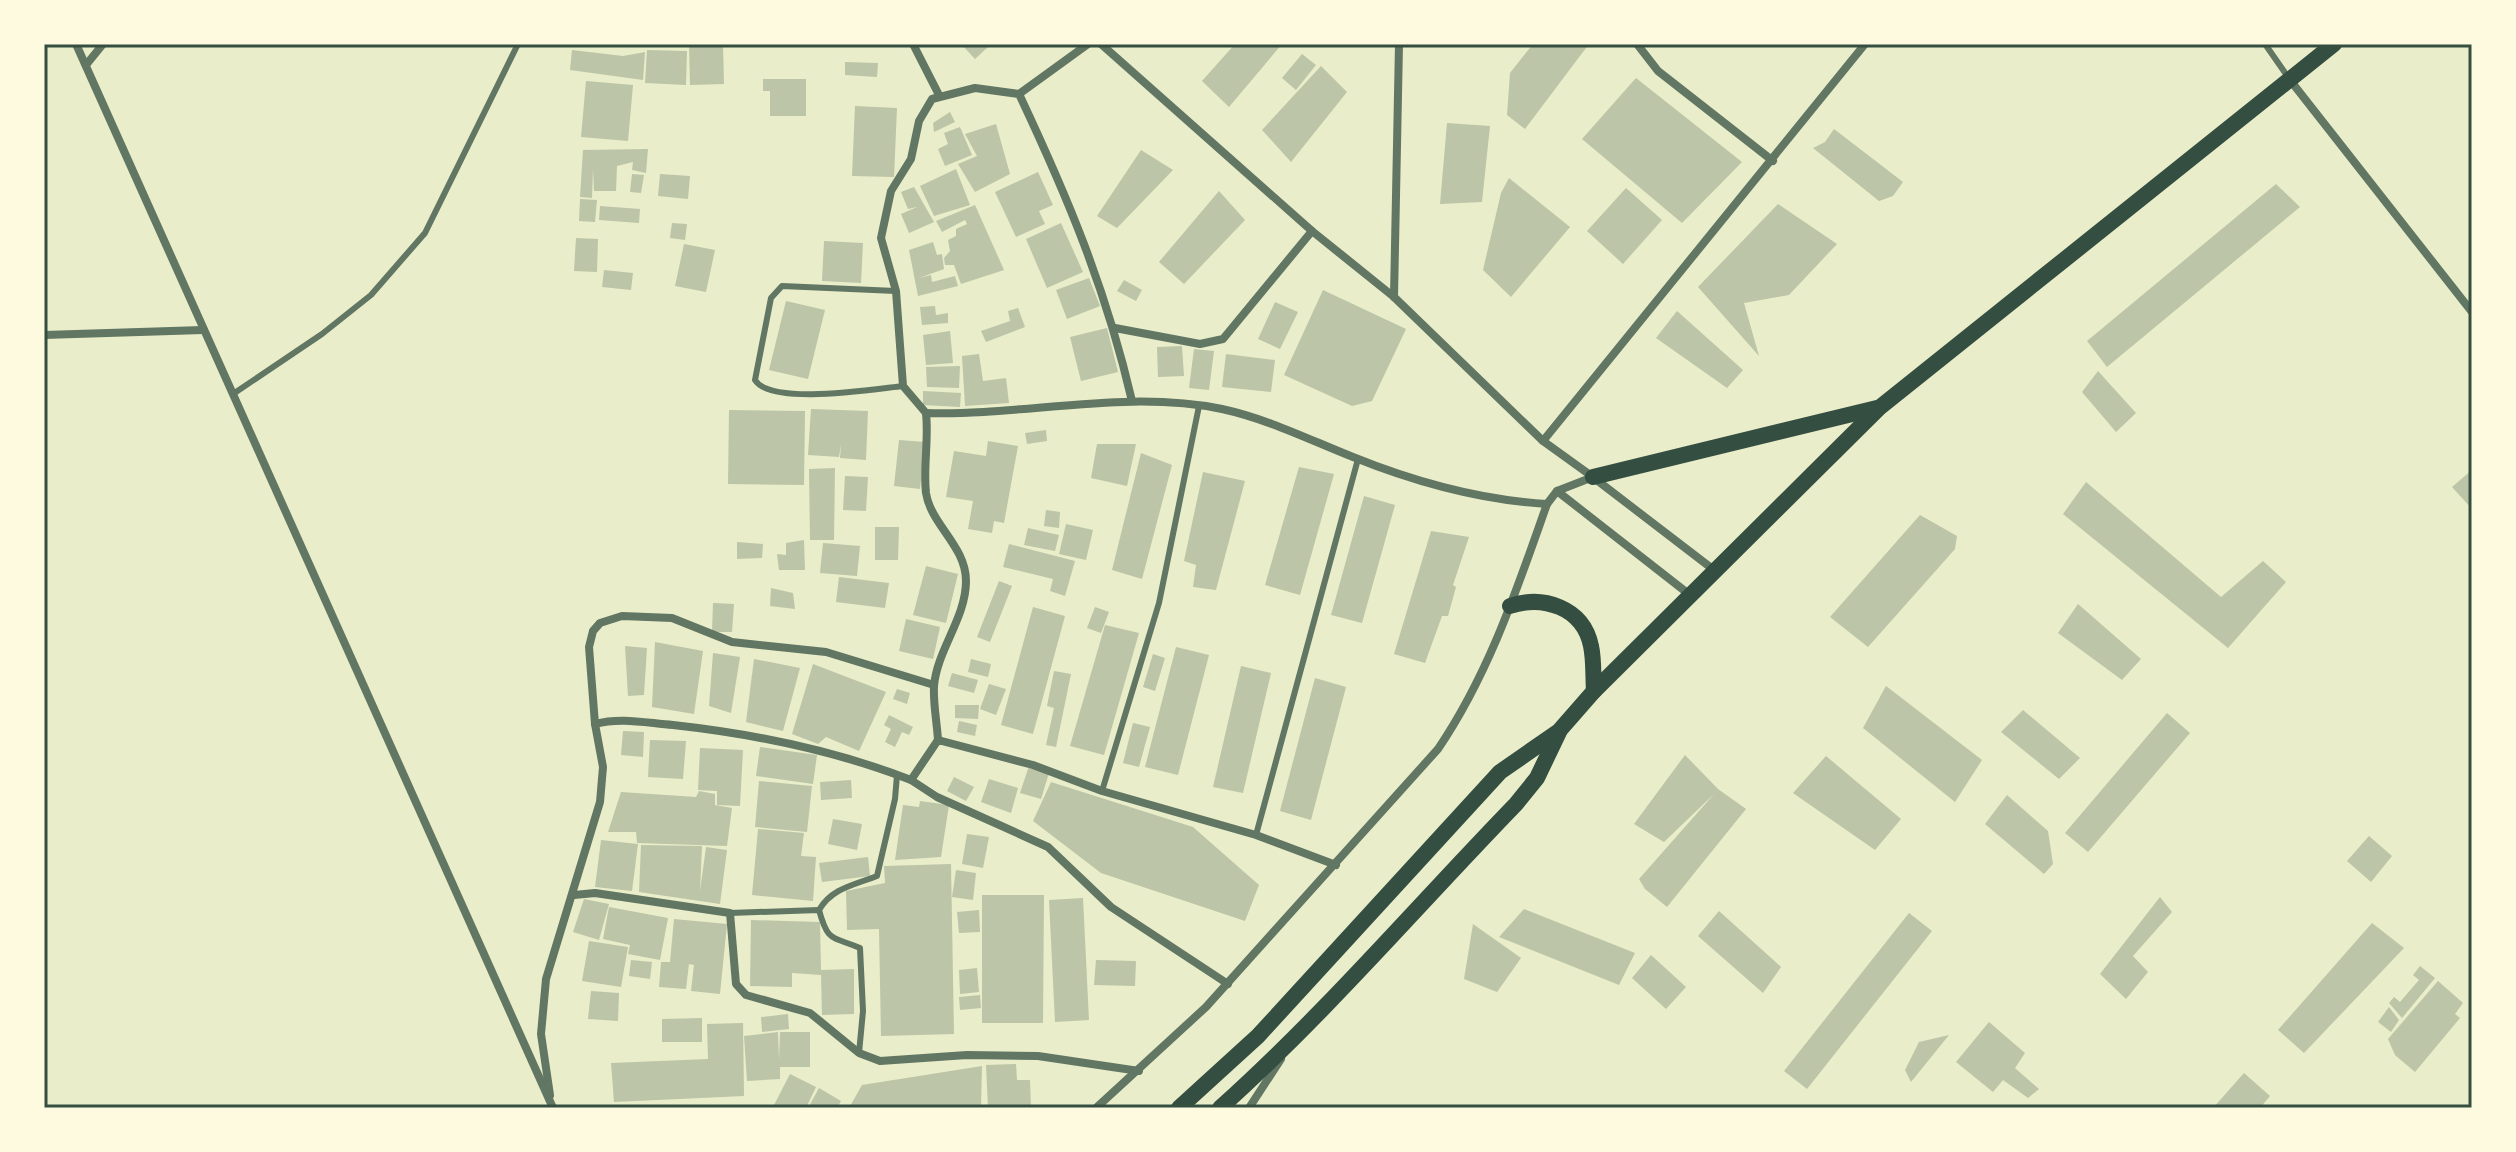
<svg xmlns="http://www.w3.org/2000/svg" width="2516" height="1152" font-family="'Public Sans',sans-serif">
<rect width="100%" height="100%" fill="#e9edc9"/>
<g fill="#bcc5a7">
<polygon points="689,44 723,44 724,84 690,85"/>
<polygon points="965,44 985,44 988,47 975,59 963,46"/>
<polygon points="1235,44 1282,44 1229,107 1202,81"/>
<polygon points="1533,44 1589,44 1525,129 1507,115 1510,73"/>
<polygon points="572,50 623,56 645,52 643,80 570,70"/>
<polygon points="647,50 687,51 686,85 645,83"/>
<polygon points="1302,54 1316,65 1296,90 1282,78"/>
<polygon points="845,62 878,63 877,77 845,75"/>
<polygon points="1321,66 1347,92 1291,162 1262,130"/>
<polygon points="1636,78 1742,162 1682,223 1582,139"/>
<polygon points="763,79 806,79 806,116 770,116 770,91 763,91"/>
<polygon points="586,81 633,85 628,141 581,137"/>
<polygon points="855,106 897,108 894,177 852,176"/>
<polygon points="950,112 955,122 934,132 933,123"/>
<polygon points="1447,123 1490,126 1482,202 1440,204"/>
<polygon points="996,124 1010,174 975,192 958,164 977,156 965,134"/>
<polygon points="960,127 972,155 945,166 938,149 948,144 944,133"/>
<polygon points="1834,129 1903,182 1893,196 1879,201 1813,148 1825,142"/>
<polygon points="648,149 646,173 632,170 633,162 617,166 616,191 594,191 593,169 592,198 580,197 583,150"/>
<polygon points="1141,150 1173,170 1117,228 1097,216"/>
<polygon points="956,169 970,205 934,216 920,186"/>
<polygon points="1038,172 1053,205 1039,211 1045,224 1016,237 995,192"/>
<polygon points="632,174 644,175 641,193 630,192"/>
<polygon points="660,174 690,176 688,199 658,196"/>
<polygon points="1509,178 1570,227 1511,297 1483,270 1501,193"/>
<polygon points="2276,184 2300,207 2107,367 2087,341"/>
<polygon points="914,187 934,222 909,233 901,214 917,207 908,209 901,192"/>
<polygon points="1626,188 1662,220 1623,264 1587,231"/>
<polygon points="1219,191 1245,220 1184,284 1159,262"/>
<polygon points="580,199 597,200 595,222 579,221"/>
<polygon points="1778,204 1837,244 1789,295 1744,303 1759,356 1698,287"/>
<polygon points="975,205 1004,270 961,284 954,265 945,265 944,258 950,251 948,240 956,236 956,229 967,224 965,220 942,232 936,221"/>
<polygon points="600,206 640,209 639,223 599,220"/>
<polygon points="672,223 687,224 685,240 670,238"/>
<polygon points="1061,223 1083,272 1047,288 1026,239"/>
<polygon points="576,238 598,239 597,272 574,271"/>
<polygon points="824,241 863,243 861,283 822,281"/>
<polygon points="933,242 937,255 942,254 944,269 919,278 931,275 932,282 955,276 958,286 918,296 909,250"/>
<polygon points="684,244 715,250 706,292 675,286"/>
<polygon points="604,270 633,273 631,290 602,287"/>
<polygon points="1089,278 1100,306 1067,319 1056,290"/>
<polygon points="1124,280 1142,290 1136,301 1117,291"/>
<polygon points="1323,290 1406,329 1372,401 1352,406 1284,375"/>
<polygon points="786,301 825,310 808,379 769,370"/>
<polygon points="1275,302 1298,312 1280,349 1258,339"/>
<polygon points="935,306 936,315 948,313 948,323 922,325 920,307"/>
<polygon points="1018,308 1025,327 986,342 981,331 1010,321 1008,311"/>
<polygon points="1677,311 1743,370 1727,388 1656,338"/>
<polygon points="1107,328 1118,372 1081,381 1070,337"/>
<polygon points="950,331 953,363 926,365 923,335"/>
<polygon points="1182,346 1184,376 1158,377 1157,347"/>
<polygon points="1194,349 1214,351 1209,390 1189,388"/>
<polygon points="979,354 983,381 1006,378 1009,403 965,406 962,356"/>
<polygon points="1226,354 1275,360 1271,392 1222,387"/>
<polygon points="960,366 959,388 927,387 926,367"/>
<polygon points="2098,371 2136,413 2116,432 2082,392"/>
<polygon points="923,391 961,393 960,407 923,405"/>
<polygon points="811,409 868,411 866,460 840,458 841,444 839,457 808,455"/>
<polygon points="729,410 805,411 804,485 728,484"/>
<polygon points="1046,430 1047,441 1027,444 1025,433"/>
<polygon points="899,440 925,442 920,489 894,486"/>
<polygon points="988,441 1018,446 1004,523 994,521 992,533 968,529 973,501 946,497 954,451 986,456"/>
<polygon points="1097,444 1136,444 1127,486 1091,478"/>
<polygon points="1141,453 1172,465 1142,579 1112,570"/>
<polygon points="1299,467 1334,474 1300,595 1265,585"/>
<polygon points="835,468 834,540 810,540 809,469"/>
<polygon points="2472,470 2472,509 2452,487"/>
<polygon points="1203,472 1245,481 1216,590 1193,587 1196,565 1184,561"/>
<polygon points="845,476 868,477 866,511 843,510"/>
<polygon points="2086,482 2221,597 2263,561 2286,582 2228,648 2063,514"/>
<polygon points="1364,496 1395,505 1362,623 1331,615"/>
<polygon points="1046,510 1060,512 1059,528 1044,526"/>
<polygon points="1920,515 1957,536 1955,549 1868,647 1830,617"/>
<polygon points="1066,524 1093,530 1086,560 1059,554"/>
<polygon points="875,527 899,527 898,560 875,560"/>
<polygon points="1028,528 1059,535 1055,551 1024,545"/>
<polygon points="1431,531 1469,537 1453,585 1456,587 1448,616 1442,616 1425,663 1394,654"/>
<polygon points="804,540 805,570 779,570 777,554 786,555 786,543"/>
<polygon points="737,542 763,544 762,558 737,559"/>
<polygon points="823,543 860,546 857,576 820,573"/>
<polygon points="1009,544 1075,561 1065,596 1050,591 1053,579 1003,567"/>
<polygon points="926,566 958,574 946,623 913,615"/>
<polygon points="839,577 889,583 885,608 836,602"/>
<polygon points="999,581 1012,586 990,642 977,637"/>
<polygon points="771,588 793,593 795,609 770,606"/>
<polygon points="713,603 734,604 732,632 712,632"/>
<polygon points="2078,604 2141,659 2122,680 2058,633"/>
<polygon points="1033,607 1065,616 1033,734 1001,725"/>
<polygon points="1095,607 1109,612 1101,633 1087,628"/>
<polygon points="906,619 940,627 933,659 899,651"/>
<polygon points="1105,625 1139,633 1104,755 1070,746"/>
<polygon points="655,642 703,651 694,714 652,707"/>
<polygon points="625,646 647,648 644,695 628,696"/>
<polygon points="1176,647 1209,655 1178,775 1145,767"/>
<polygon points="713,653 740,657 731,713 709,706"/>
<polygon points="1153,654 1165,658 1155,691 1143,687"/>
<polygon points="754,659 800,668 783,731 746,722"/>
<polygon points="971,659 991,664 988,677 968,672"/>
<polygon points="813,664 886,692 859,751 826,737 818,744 792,734"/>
<polygon points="1241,666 1271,673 1243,793 1213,787"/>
<polygon points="1054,671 1071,674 1056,747 1046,745 1054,708 1047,706"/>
<polygon points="952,673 978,680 974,693 948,686"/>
<polygon points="1315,678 1346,687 1311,820 1280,811"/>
<polygon points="989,684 1006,689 996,715 980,709"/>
<polygon points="1886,686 1982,760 1955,802 1863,728"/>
<polygon points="897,689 910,693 907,704 893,699"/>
<polygon points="955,705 979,705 978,719 955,718"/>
<polygon points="2023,710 2080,758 2059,779 2001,732"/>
<polygon points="2167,713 2190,733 2088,852 2065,833"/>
<polygon points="889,715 913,727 909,735 902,732 895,747 885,742 891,729 884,725"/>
<polygon points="959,721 977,725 975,736 957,732"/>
<polygon points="1133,723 1150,727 1139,767 1123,763"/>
<polygon points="623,731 644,732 643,757 621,755"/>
<polygon points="650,740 686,741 683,779 648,777"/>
<polygon points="760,747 817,755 813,784 756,776"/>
<polygon points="700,748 743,750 740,806 717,805 717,791 698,790"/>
<polygon points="1685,755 1718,789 1746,809 1667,907 1645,889 1639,879 1714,794 1664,842 1634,824"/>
<polygon points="1826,756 1901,819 1875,850 1793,793"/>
<polygon points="1029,766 1049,773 1041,799 1020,793"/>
<polygon points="954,777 974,787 966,801 947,791"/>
<polygon points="989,779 1018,788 1011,813 981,802"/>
<polygon points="851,780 852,798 821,800 820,782"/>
<polygon points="759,781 812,786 807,832 755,827"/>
<polygon points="1051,782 1193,827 1259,885 1245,921 1101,873 1033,821"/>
<polygon points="699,791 715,794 715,805 732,808 727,846 637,843 636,832 608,832 621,792 696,797"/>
<polygon points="2007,795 2048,831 2053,864 2044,874 1985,824"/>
<polygon points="920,801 949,805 941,857 895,860 903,805 919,807"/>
<polygon points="833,819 862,824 857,850 828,844"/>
<polygon points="758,829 804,833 801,856 816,857 813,901 752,895"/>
<polygon points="967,834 989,837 983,868 962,864"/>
<polygon points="2369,836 2392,856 2371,882 2347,861"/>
<polygon points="601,840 638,844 632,891 595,887"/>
<polygon points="641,845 702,846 700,891 706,847 727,850 720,904 639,892"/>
<polygon points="868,857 870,876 822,882 819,863"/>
<polygon points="951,864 954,1034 881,1036 879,929 847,930 846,891 885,883 884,866"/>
<polygon points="956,870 976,873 973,900 952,897"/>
<polygon points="982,895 1044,895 1043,1023 982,1023"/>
<polygon points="2160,897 2172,912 2133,956 2148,972 2126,999 2100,974"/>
<polygon points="1083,898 1089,1020 1055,1022 1049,900"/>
<polygon points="584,899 609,904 599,940 573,932"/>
<polygon points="609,907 668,918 660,960 628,954 630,945 603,939"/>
<polygon points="1524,909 1635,953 1619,985 1499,937"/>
<polygon points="979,910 980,932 959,933 957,912"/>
<polygon points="1719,911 1781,967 1763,993 1698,936"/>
<polygon points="1909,913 1932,931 1807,1089 1784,1071"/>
<polygon points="674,919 727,924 720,994 691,991 694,965 689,964 686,989 659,987 661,962 670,962"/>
<polygon points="751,920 820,922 821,970 854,969 854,1014 822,1015 821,975 792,973 792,987 750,986"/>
<polygon points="2372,923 2404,948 2304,1053 2278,1030"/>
<polygon points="1473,924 1521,958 1497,992 1464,979"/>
<polygon points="589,941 628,947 621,987 582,981"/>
<polygon points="1651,955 1686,987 1666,1009 1632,978"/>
<polygon points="631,960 652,962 650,979 629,976"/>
<polygon points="1096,960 1136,961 1135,986 1094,985"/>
<polygon points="2420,966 2435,978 2402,1018 2389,1003 2394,997 2400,1002 2419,980 2413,975"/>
<polygon points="977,968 979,992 960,994 959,970"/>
<polygon points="2438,981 2463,1003 2455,1014 2460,1018 2415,1072 2395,1055 2388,1039"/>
<polygon points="591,991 619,993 618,1021 588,1019"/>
<polygon points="980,995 981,1008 960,1010 959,997"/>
<polygon points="2389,1007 2399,1020 2391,1032 2378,1022"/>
<polygon points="788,1014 789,1029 762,1032 761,1017"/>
<polygon points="702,1018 702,1042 662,1042 662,1019"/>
<polygon points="1989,1022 2025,1053 2015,1068 2039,1089 2028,1098 2003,1080 1993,1092 1956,1062"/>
<polygon points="743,1023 744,1096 614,1102 611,1063 708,1059 707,1024"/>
<polygon points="778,1032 779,1060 780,1032 810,1032 810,1067 780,1067 780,1079 747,1081 744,1036"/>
<polygon points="1949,1035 1911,1082 1905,1070 1919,1042"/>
<polygon points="1016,1064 1017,1080 1030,1080 1031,1108 988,1108 986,1065"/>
<polygon points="982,1066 981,1108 849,1108 862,1085"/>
<polygon points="2244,1073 2270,1096 2260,1108 2213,1108"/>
<polygon points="790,1074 816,1087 806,1108 773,1107"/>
<polygon points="819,1088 841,1101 837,1108 808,1108"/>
</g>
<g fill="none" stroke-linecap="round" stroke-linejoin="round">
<g stroke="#617663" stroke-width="6">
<polyline points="593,44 664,44"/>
<polyline points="2265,44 2288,77"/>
<path d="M896,291L782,286L771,298L755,380C771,406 874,389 903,386"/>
<polyline points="233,394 322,334 371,295 425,233 518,44"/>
<polyline points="1102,791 1159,603 1199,406"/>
<polyline points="1256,835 1358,459"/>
<path d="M819,910C832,888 854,885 877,876L895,799L897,775"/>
<path d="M730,913L819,910C828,943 832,936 860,948L863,1011L859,1053"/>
</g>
<g stroke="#617663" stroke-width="8">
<polyline points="76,44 553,1108"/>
<polyline points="913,44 939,95"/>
<polyline points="1637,44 1658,71 1773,161"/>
<polyline points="86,65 103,44"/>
<polyline points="2290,80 2472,312"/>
<polyline points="1019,94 1088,44"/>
<polyline points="1394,297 1399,44"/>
<polyline points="1115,328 1200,344 1223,339 1312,231"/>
<polyline points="44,335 203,330"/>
<path d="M926,413L903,386L896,291L881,238L891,191L911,159L919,121L932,99L975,88L1019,94C1068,198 1106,289 1132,401"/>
<polyline points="1543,441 1865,44"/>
<polyline points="1594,478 1714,570"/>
<polyline points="1557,491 1690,595"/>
<path d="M595,724C621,717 646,723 673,725C755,734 834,750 911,780"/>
<path d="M938,740C937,723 933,703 934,686C937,650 966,618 966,581C966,546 931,525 926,493C923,467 929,440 926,413C1024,416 1125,389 1222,409C1268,419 1310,440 1353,457C1415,482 1481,500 1547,504"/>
<polyline points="574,895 595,893 730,913 736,984 746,995 810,1013 859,1053 880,1061 967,1055 1038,1056 1139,1071"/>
<polyline points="1228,984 1111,907 1048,847 937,797 911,780 938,740 1033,765 1102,791 1256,835 1336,865"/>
<polyline points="550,1095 541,1034 546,979 600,802 603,767 595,724 589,647 593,631 600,623 622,616 672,618 732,642 826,652 934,685"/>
<path d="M1096,1108L1206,1007L1438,749C1489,674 1517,589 1547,504L1557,491L1593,477L1543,441L1394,297L1312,231L1101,44"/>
<polyline points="1249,1108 1281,1059"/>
</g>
<g stroke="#344e41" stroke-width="16">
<polyline points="1593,477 1877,408"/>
<path d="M1510,606C1543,595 1583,607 1591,646C1594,659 1593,676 1594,691"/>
<polyline points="1179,1108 1258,1036 1500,772 1559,731 1594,691 1879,408 2334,44"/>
<path d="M1220,1108C1325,1014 1418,905 1516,804L1537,778L1559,732"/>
</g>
</g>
<rect width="2516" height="1152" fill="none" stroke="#fefae0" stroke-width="92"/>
<rect x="46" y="46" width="2424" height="1060" fill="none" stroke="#344e41" stroke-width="3"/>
</svg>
